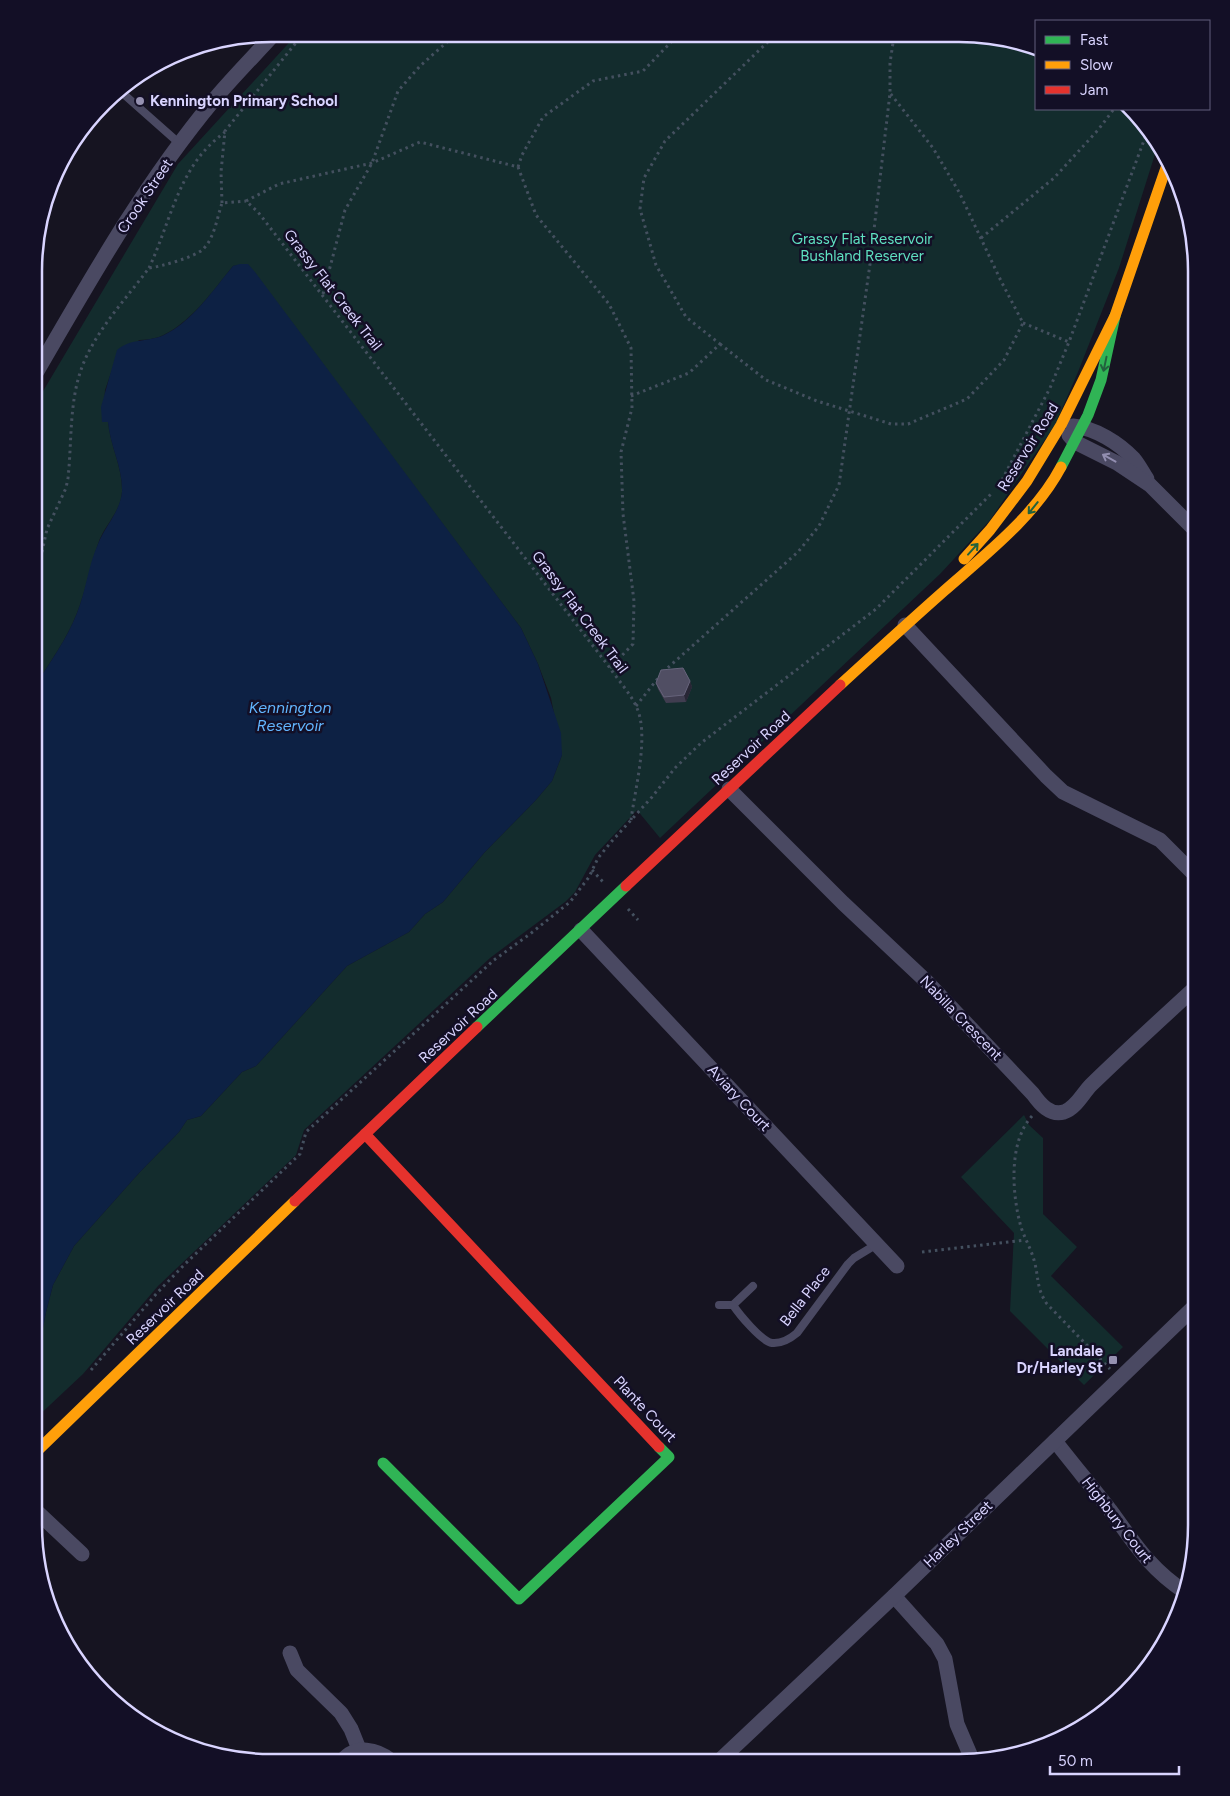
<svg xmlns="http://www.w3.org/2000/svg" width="1230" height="1796" font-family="Figtree,sans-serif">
<rect width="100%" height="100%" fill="#161421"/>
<g fill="#132c2d">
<path d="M297,34L990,36L1036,48V109H1124L1157,148L1119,268L1078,372L1055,425L990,520L940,574L660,838L637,810L595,855L575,892L565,902L490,958L304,1130L296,1155L158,1286L83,1374L34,1420V1376L46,1312L53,1285L74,1246L139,1173L179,1132L187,1120L201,1116L242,1072L256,1066L347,966L409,932L425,914L443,902L484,853L535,801L552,781L562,755L551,698L538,664L521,628L247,264L233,266C213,291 189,325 159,337C153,339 146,340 139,340L111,373L105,390L103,422L108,421C110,446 123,468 122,492C121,512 104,525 98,544C90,566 86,591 77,613C67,639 50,662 35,686L36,403L178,164Z"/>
<polygon points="1024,1115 1029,1125 1043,1138 1043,1214 1077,1247 1051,1276 1123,1347 1084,1385 1010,1311 1014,1233 961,1177"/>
</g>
<path fill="#0d2144" d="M240,264H248L255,272L521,628L538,664L561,733L562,755L552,781L535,801L484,853L443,902L425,914L409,932L347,966L256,1066L242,1072L201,1116L187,1120L179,1132L139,1173L74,1246L53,1285L46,1312L34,1376L35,686C50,662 67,639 77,613C86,591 88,566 98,544C105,526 120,512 122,492C123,468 110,446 108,422H102L101,407L117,350C131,338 149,342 164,335C192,322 214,289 233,266Z"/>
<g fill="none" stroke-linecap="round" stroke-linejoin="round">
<g stroke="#44505f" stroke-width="3" stroke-dasharray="2.5 4" stroke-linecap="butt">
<polyline points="236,95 247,104"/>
<polyline points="518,167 536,215 609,304 631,348 632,408 621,452 623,514 634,601 633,644 610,668"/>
<polyline points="222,203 221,172 225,131 303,34"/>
<polyline points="981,238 1054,178 1098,130 1114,109"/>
<path d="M149,268C166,232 175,188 200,156C207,147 216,139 225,132"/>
<polyline points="323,294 345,210 372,163 398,91 420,66 456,34"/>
<polyline points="1023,323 1069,342"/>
<polyline points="720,344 766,380 817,401 891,424 908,424 967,399 1004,360 1023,323 1001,281 959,192 933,148 890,93"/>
<polyline points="631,396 689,373 720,344 686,317 656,265 640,209 644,178 665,141 775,35"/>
<polyline points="1002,480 1050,388 1069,342 1146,135"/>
<path d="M35,584L47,529L66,488L68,478C72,441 69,402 82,367C96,330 126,299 149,268C160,267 194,257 202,250C214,240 217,218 222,203L246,201"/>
<polyline points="663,672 798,552 819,526 839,485 870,264 890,93 890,63 894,36"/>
<polyline points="636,706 659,677"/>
<path d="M631,820C635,788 650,734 636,706C630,693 618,680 610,668L258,212L246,201L279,184L372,163L420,142L518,167L522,155L543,117L593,81L643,71L678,35"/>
<polyline points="592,870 604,883"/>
<polyline points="628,909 638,920"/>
<path d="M1032,1116C1008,1142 1012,1195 1021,1227C1025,1239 1031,1249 1034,1260C1039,1277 1036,1288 1047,1304L1110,1369"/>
<polyline points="922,1252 1025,1240"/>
<polyline points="91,1370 157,1293 184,1265 300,1154 306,1132 494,960 530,934 570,902 589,877 598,858 612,841 652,797 675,768 701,743 876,609 992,493"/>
</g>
<g stroke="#4a4962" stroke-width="8">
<polyline points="119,90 180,144"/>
<polyline points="719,1305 733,1305 753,1286"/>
<path d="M733,1305C739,1314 761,1341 772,1343C782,1344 791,1338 797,1333L848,1264L854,1258L877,1244"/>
</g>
<g stroke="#4a4962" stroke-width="15">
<path d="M36,373C90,280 144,184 213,101C232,78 254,56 274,34"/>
<path d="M1073,426C1095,428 1119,443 1134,459C1139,465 1143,473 1147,479"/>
<polyline points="1069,435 1075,442 1117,463 1150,485 1196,531"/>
<polyline points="905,625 1046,776 1063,792 1160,840 1196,876"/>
<path d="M729,789L843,903L927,982L1033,1094C1040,1104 1050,1116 1064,1112C1076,1108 1083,1093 1091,1085C1126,1051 1161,1019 1196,987"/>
<polyline points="581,930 897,1266"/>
<path d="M1055,1441C1073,1464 1092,1487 1110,1510C1135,1544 1149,1568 1185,1592"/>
<polyline points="34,1509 82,1554"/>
<polyline points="894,1596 937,1644 945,1659 957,1724 972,1759"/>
<polyline points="290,1653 297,1670 341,1713 351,1729 359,1749"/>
<path d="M342,1761C356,1744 377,1749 392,1761"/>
<polyline points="718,1762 894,1596 1196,1305"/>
</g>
<g stroke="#30b455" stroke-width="11">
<polyline points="1061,467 1088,415 1101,380 1115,316"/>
<polyline points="477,1027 626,886"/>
<polyline points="383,1463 519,1599 669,1457 659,1447"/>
</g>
<g stroke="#ff9f0a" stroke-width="11">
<polyline points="964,559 990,530 1027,481 1061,425 1115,316 1168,162"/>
<path d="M840,685C875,653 909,622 944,591C986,554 1035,516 1061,467"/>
<polyline points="34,1454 295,1201"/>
</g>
<g stroke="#e5322d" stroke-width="11">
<polyline points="626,886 840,685"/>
<polyline points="365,1134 659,1447"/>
<polyline points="295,1201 477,1027"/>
</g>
</g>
<polygon fill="#403d50" points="690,681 692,687 686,702 666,703 658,689 656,683"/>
<polygon fill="#282635" points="690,681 692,687 686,702 684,695"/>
<polygon fill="#504e63" stroke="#66637b" points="683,668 690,681 684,695 664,697 656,683 661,670"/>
<defs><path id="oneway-shaft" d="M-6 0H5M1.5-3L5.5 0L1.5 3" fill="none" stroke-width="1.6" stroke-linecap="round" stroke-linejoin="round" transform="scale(1.25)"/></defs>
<g stroke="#22623e">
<use href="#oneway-shaft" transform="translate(1105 364) rotate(102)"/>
<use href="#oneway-shaft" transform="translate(1033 508) rotate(129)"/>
<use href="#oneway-shaft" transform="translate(973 549) rotate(-48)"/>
</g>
<use stroke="#928eb0" href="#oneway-shaft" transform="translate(1109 458) rotate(-151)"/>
<g fill="#9591b1" stroke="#130f26" stroke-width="2">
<circle cx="140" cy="101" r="5"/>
<rect x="1108" y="1355" width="10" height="10" rx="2.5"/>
</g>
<g text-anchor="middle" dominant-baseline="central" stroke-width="5" stroke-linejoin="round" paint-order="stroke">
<g font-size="15" font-weight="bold" fill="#d9d4ff" stroke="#130f26" text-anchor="start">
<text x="150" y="101">Kennington Primary School</text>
<text x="1103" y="1351" text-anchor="end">Landale<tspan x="1103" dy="17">Dr/Harley St</tspan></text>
</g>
<g font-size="15" fill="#d9d4ff" stroke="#130f26">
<text transform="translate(145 196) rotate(-56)">Crook Street</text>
<text transform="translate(333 290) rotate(52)">Grassy Flat Creek Trail</text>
<text transform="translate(1028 447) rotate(-58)">Reservoir Road</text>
<text transform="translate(580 612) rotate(53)">Grassy Flat Creek Trail</text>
<text transform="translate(751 748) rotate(-43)">Reservoir Road</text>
<text transform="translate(961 1018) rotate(46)">Nabilla Crescent</text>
<text transform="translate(458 1026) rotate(-43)">Reservoir Road</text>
<text transform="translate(739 1098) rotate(47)">Aviary Court</text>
<text transform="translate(805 1296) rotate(-52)">Bella Place</text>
<text transform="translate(165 1307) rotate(-44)">Reservoir Road</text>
<text transform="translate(645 1409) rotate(47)">Plante Court</text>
<text transform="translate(1117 1520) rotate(52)">Highbury Court</text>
<text transform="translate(958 1534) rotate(-44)">Harley Street</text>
</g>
<g font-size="15" fill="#5fe0c0" stroke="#130f26">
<text x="862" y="239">Grassy Flat Reservoir<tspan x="862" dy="17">Bushland Reserver</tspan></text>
</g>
<g font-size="16" font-style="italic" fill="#62b6ff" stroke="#130f26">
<text x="290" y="707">Kennington<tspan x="290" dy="18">Reservoir</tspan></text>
</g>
</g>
<path d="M0 0H1230V1796H0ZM271 42H959A229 229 0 0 1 1188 271V1525A229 229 0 0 1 959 1754H271A229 229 0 0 1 42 1525V271A229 229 0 0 1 271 42Z" fill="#130f26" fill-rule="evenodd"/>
<path fill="none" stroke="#d9d4ff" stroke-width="2.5" d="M271 42H959A229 229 0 0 1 1188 271V1525A229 229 0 0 1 959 1754H271A229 229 0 0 1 42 1525V271A229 229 0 0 1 271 42Z"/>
<rect x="1035" y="20" width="175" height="90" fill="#130f26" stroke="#625e7d"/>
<rect x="1045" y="36" width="25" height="8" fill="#30b455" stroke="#625e7d"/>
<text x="1080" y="45" font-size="15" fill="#d9d4ff">Fast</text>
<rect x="1045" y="61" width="25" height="8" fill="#ff9f0a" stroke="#625e7d"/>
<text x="1080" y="70" font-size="15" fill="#d9d4ff">Slow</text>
<rect x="1045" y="86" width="25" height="8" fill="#e5322d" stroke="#625e7d"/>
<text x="1080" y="95" font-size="15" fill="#d9d4ff">Jam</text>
<path d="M1050 1766v8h129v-8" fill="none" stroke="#d9d4ff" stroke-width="2.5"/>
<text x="1058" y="1766" font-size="15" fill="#d9d4ff" stroke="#130f26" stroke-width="4" paint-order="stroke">50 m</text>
</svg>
